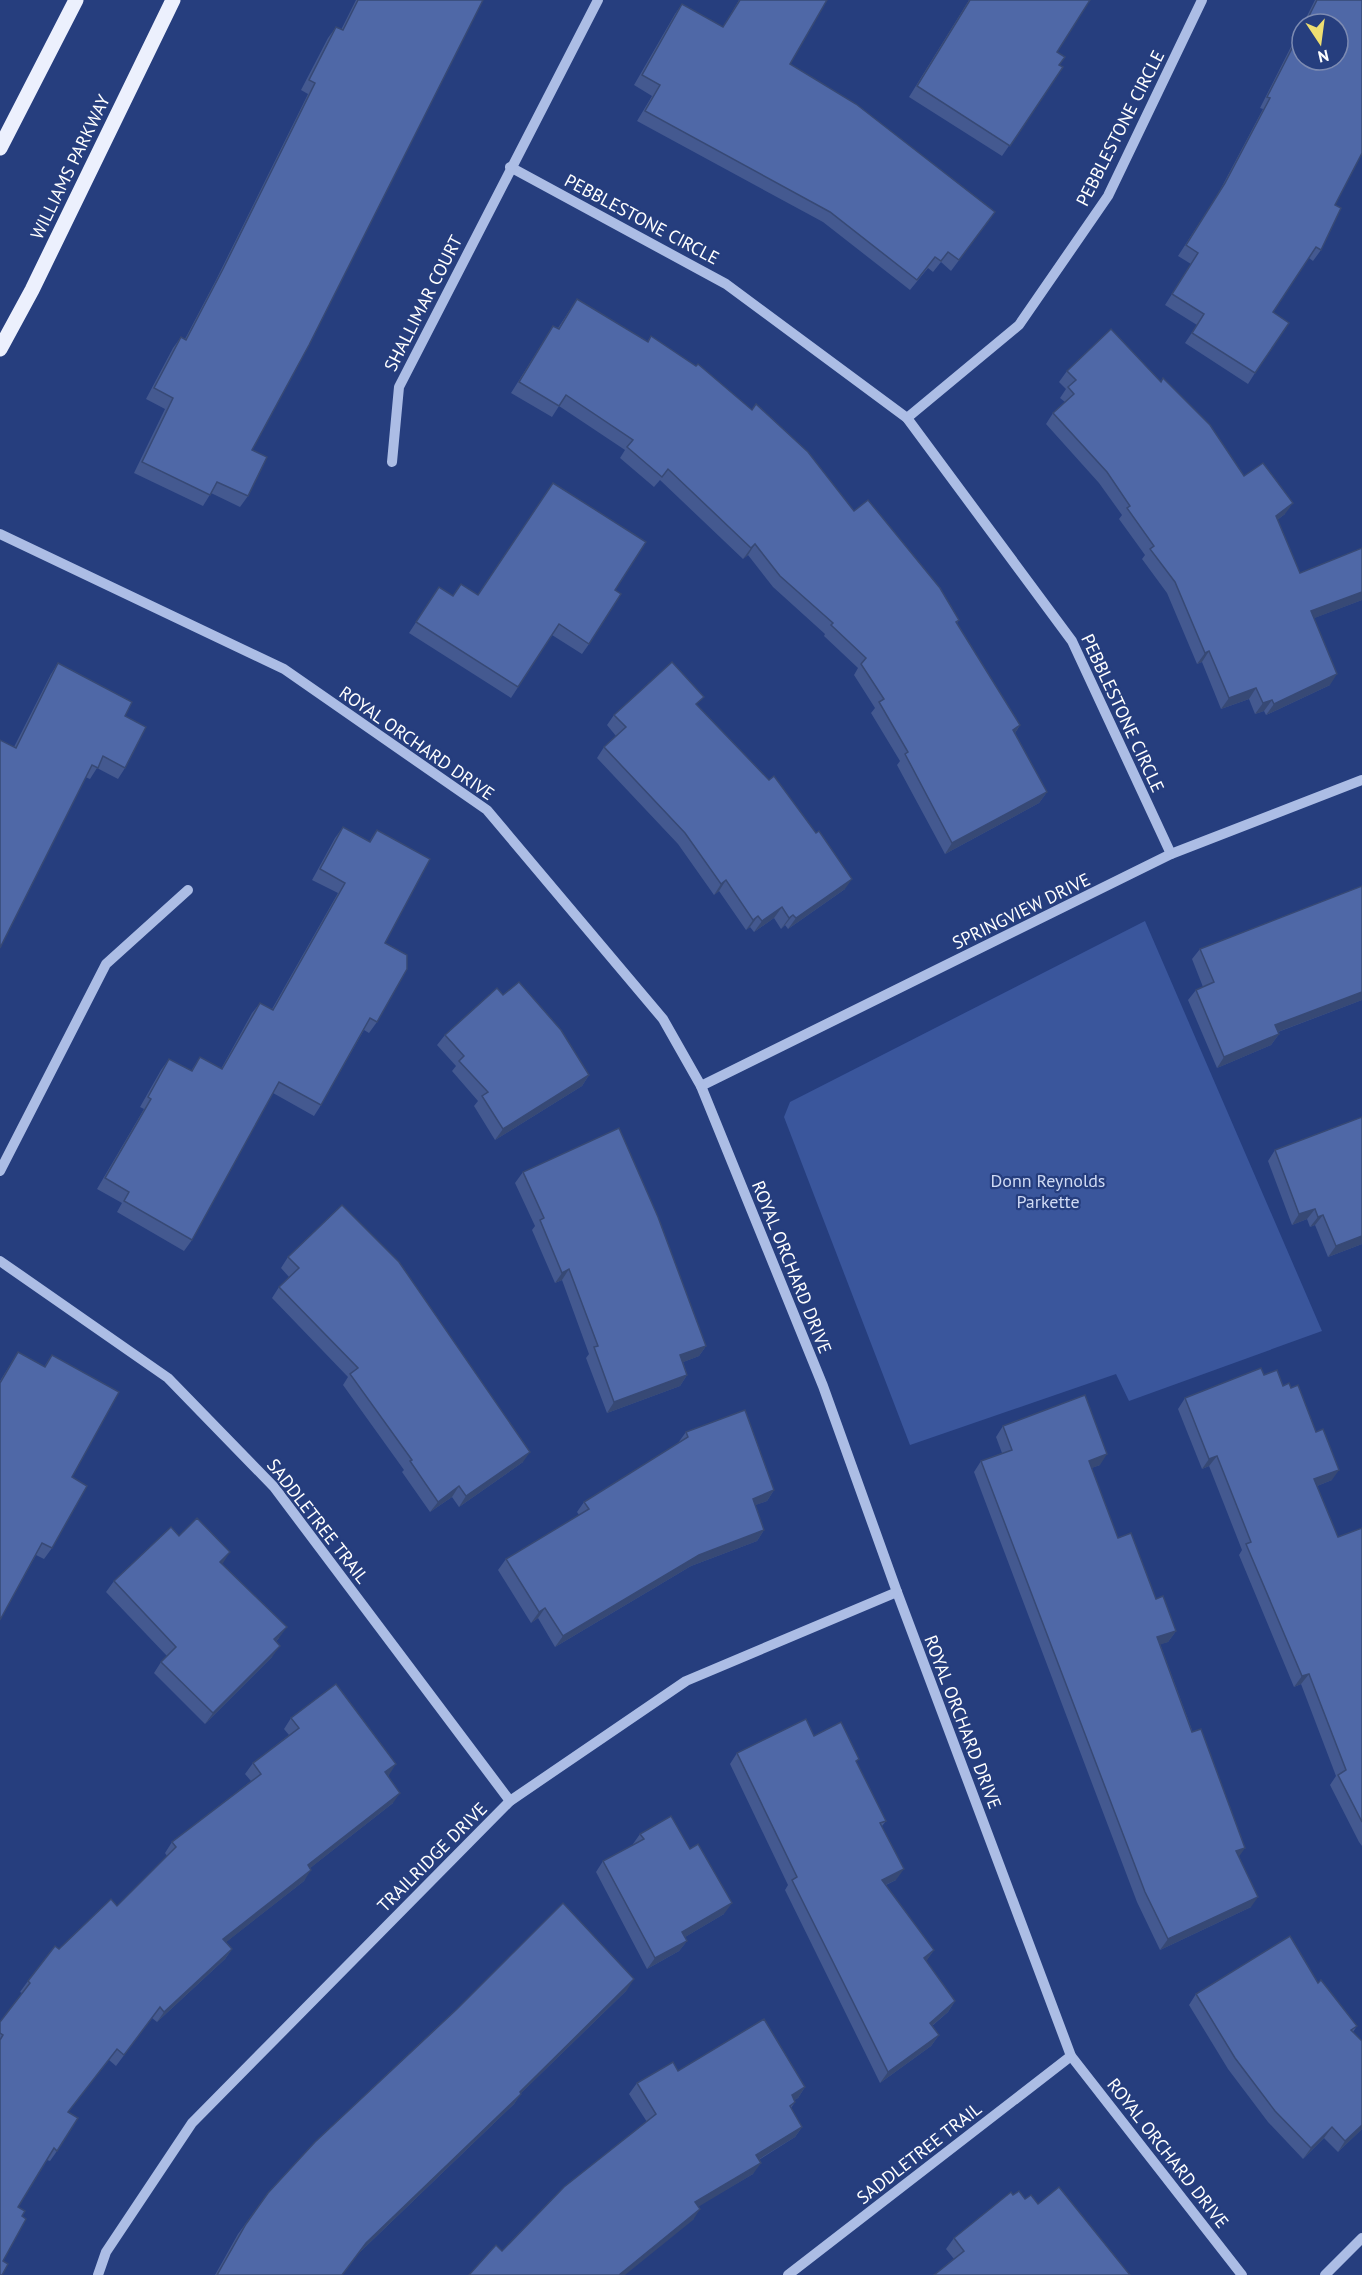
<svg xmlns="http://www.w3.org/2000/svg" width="1362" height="2275" font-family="'PT Sans',sans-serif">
<rect width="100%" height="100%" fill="#263e7e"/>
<polygon fill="#3a569c" points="1145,921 1322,1331 1129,1401 1116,1374 910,1445 784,1117 790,1102"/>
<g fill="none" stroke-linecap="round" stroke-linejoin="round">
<g stroke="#acbde5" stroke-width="10">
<polyline points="510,167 726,284 907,418 1072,641 1171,854"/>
<polyline points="907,418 1019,325 1108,196 1202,0"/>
<polyline points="392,462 399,387 598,0"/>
<polyline points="0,534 284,669 487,810 663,1019 701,1086 823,1386 897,1592 1071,2056 1242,2275"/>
<polyline points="701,1086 1171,854 1362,780"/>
<polyline points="0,1171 106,964 188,890"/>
<polyline points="0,1261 168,1378 274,1487 510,1801"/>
<polyline points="98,2275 106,2252 192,2123 510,1801 686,1681 897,1592"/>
<polyline points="788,2275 1071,2056"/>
<polyline points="1325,2275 1362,2238"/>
</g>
<g stroke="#ecf0fd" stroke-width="15">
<polyline points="0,148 76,0"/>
<polyline points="0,349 32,290 173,0"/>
</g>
</g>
<g fill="#445990">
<polygon points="356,0 483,0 252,450 248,496 240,507 211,493 203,506 134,473 165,409 146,399 173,348 181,337 185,339 216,280 308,94 301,90 328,38 336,27 341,30"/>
<polygon points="739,0 827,0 790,64 995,212 951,271 941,262 933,272 928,268 910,290 823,222 637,121 652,96 634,85 675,14 682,4 723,27"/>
<polygon points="969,0 1090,0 1057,52 1059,65 1063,67 1002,156 909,97"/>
<polygon points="1315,0 1362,0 1335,205 1321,250 1313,261 1309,258 1273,312 1255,373 1248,384 1185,343 1197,325 1165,305 1191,264 1178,256 1218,194 1263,109 1260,108 1302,25 1302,60 1338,24 1303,24"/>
<polygon points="577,299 647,342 651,336 854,511 959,620 957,623 1020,725 1015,733 1047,792 1039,803 945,854 897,765 900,761 871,713 875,708 854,675 858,668 824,636 825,634 773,587 748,555 743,559 660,480 654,487 620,458 625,450 559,406 552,417 511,393 553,326 558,328"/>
<polygon points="1067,371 1244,476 1285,514 1277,520 1300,573 1362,548 1362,600 1314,618 1330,685 1266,715 1264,711 1255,714 1249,699 1221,709 1202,662 1197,664 1167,593 1142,559 1145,555 1119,519 1122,515 1099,483 1046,424 1053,413 1065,402 1060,398 1066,389 1059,382"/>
<polygon points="439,587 453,596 615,590 589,644 582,654 552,635 511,698 409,633"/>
<polygon points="58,663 125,716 125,768 118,779 97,768 90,779 14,747 51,674"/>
<polygon points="698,706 845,889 788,929 785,925 781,929 774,918 754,932 750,927 746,930 719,891 714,895 678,844 597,758 604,747 616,736 607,725 614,715"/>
<polygon points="343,827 369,842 377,830 385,943 377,1022 369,1033 364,1030 321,1105 314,1116 273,1093 192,1240 184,1251 117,1212 122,1203 97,1189 144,1109 140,1107 161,1070 169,1059 191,1071 200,1057 221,1069 252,1013 260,1003 272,1009 338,893 312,880 335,838"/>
<polygon points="1362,886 1362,1000 1278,1032 1279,1034 1271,1045 1217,1068 1188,1000 1196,990 1203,987 1192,959 1200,949"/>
<polygon points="503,995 589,1075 582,1086 495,1140 474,1106 478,1101 452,1071 456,1066 437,1045 445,1035"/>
<polygon points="1275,1150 1362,1244 1328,1257 1315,1225 1310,1227 1307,1219 1292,1225 1268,1161"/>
<polygon points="523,1172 706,1346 699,1356 683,1362 687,1375 680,1386 607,1413 586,1358 589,1354 562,1280 555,1283 532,1230 535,1226 515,1183"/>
<polygon points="288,1257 523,1462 459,1507 452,1497 430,1512 402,1472 404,1470 343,1385 348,1377 272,1298 279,1287 289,1277 281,1268"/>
<polygon points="18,1352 44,1367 52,1355 72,1477 52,1548 44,1559 36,1555 0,1620 0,1381"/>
<polygon points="1264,1375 1283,1386 1332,1480 1317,1486 1338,1537 1362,1528 1362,1846 1359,1842 1330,1785 1336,1776 1301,1684 1294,1687 1239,1555 1242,1550 1209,1466 1202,1469 1178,1409 1185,1398"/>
<polygon points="1003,1426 1100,1465 1091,1468 1118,1538 1176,1631 1168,1642 1160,1644 1239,1857 1251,1907 1160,1950 1137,1902 974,1472 981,1461 1002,1453 996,1437"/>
<polygon points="686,1432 774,1490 767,1501 755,1505 764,1530 757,1541 691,1566 555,1647 538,1618 531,1623 498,1570 506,1559 579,1515 577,1512 584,1502 678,1443"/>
<polygon points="179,1536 222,1564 279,1638 276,1641 272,1657 205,1724 154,1673 161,1662 167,1656 106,1592 114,1581"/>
<polygon points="291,1718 389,1775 388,1776 393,1803 310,1868 304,1881 226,1942 232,1949 225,1959 157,2022 152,2018 116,2066 109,2060 68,2112 57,2151 50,2161 47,2160 18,2207 22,2216 3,2261 0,2275 0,2022 22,1993 20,1992 28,1981 59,1949 117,1906 167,1856 165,1853 172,1842 251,1781 245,1774 253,1763 289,1735 284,1729"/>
<polygon points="814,1736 857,1763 886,1821 882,1826 896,1880 886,1885 934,1950 926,1961 955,2001 948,2012 932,2026 939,2035 931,2046 880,2083 785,1890 788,1885 730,1764 737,1753"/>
<polygon points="640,1834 724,1914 685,1937 687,1941 679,1951 647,1969 596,1872 603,1861 633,1845 633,1844"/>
<polygon points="1318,1983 1357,2026 1353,2032 1362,2041 1362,2129 1338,2152 1324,2138 1303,2159 1268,2122 1228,2069 1189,2005 1196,1994"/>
<polygon points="627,1990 521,2093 514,2104 358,2254 342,2275 215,2275 238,2234 268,2193"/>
<polygon points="678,2071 805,2087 798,2098 794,2100 795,2102 791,2108 802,2127 795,2137 759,2160 753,2174 698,2206 693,2220 502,2251 647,2122 629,2094 637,2083"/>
<polygon points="1013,2195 1038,2204 954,2259 946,2249 954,2238"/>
</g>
<g fill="#374975">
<polygon points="1293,503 1285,514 1268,527 1276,516"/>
<polygon points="755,544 748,555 743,559 751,548"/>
<polygon points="1362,592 1362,600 1304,622 1311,611"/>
<polygon points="1209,651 1202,662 1197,664 1205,653"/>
<polygon points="1337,674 1330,685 1266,715 1274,704"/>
<polygon points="1256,688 1249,699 1221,709 1229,698"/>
<polygon points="1272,700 1264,711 1255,714 1263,703"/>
<polygon points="1020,725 1013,736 1013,730"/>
<polygon points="1047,792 1039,803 945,854 952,843"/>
<polygon points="852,879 845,889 788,929 796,918"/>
<polygon points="726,880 719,891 714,895 721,884"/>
<polygon points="782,907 774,918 754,932 762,921"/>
<polygon points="793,915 785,925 781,929 789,918"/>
<polygon points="758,916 750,927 746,930 753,920"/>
<polygon points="1362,992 1362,1000 1267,1036 1275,1025"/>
<polygon points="1279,1034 1271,1045 1217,1068 1224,1057"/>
<polygon points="589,1075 582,1086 495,1140 503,1129"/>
<polygon points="1315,1209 1307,1219 1292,1225 1299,1214"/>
<polygon points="1323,1215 1315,1225 1310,1227 1318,1217"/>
<polygon points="1362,1236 1362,1244 1328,1257 1336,1246"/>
<polygon points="569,1269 562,1280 555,1283 562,1273"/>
<polygon points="706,1346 699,1356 673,1366 680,1355"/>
<polygon points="687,1375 680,1386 607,1413 614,1402"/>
<polygon points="530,1452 523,1462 459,1507 466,1496"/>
<polygon points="1107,1454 1100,1465 1081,1472 1089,1461"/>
<polygon points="1217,1456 1209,1466 1202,1469 1209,1459"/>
<polygon points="1339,1470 1332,1480 1307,1490 1314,1479"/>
<polygon points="459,1486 452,1497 430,1512 438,1502"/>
<polygon points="774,1490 767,1501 745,1509 753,1499"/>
<polygon points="764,1530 757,1541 691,1566 555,1647 563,1636 699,1555"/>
<polygon points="230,1552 223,1563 213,1573 220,1562"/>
<polygon points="545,1608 538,1618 531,1623 539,1612"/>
<polygon points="287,1627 279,1638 266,1650 274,1639"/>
<polygon points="1176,1631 1168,1642 1150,1648 1157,1637"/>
<polygon points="280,1646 272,1657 205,1724 213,1713"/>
<polygon points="1309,1674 1301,1684 1294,1687 1302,1676"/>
<polygon points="396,1764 389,1775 378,1783 385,1772"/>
<polygon points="400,1793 393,1803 300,1876 308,1865"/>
<polygon points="1245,1848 1238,1858 1236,1851"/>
<polygon points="904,1869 896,1880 874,1890 882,1880"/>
<polygon points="311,1870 304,1881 216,1950 223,1939"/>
<polygon points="1258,1897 1251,1907 1160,1950 1168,1939"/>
<polygon points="732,1903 724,1914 675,1943 682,1932"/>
<polygon points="687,1941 679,1951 647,1969 655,1958"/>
<polygon points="232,1949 225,1959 157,2022 164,2012"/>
<polygon points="934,1950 927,1960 916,1969 924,1958"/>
<polygon points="634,1979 627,1990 512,2102 520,2092"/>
<polygon points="955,2001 948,2012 922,2034 930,2023"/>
<polygon points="939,2035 931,2046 880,2083 888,2072"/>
<polygon points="805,2087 798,2098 784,2106 792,2095"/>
<polygon points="521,2094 514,2104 358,2254 342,2275 366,2243"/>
<polygon points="1362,2125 1362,2129 1338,2152 1345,2141"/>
<polygon points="802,2127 795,2137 748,2166 756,2155"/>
<polygon points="1332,2127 1324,2138 1303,2159 1311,2148"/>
<polygon points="761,2163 753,2174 688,2213 695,2202"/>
<polygon points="700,2209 693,2220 625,2275 619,2275"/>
</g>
<g fill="#4f68a7" stroke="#374975" stroke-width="1.5">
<polygon points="358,0 483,0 309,345 252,450 267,457 248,496 217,482 210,495 142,462 173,398 154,388 181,337 186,340 223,269 315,83 309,80 336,27 343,30"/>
<polygon points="740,0 827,0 790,64 856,104 995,212 959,260 948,252 941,261 935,257 917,280 830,212 645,111 660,85 642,75 682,4 723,27"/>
<polygon points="970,0 1090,0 1057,52 1065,57 1059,65 1063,67 1010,146 917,86"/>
<polygon points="1317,0 1362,0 1362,153 1335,205 1341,208 1321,250 1316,247 1273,312 1289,323 1255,373 1192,333 1204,314 1172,294 1198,253 1186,245 1225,183 1270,98 1267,97 1302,29 1302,60 1338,60 1338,24 1305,24"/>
<polygon points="577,299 648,342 651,336 696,366 698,364 752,410 756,404 808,452 854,511 868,500 940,588 959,620 956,622 1020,725 1013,730 1047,792 952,843 905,754 908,752 879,702 884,699 861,664 866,658 831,625 833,623 780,576 755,544 751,548 668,469 662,477 627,447 633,440 566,395 559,406 519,382 553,326 559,329"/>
<polygon points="1111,329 1161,382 1163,378 1210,425 1244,476 1263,463 1293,503 1276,516 1300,573 1362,548 1362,592 1311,611 1337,674 1274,704 1272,700 1263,703 1256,688 1229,698 1209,651 1205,653 1175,582 1150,549 1154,546 1127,508 1130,506 1107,472 1053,413 1074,394 1068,387 1076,380 1067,371"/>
<polygon points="553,483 646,542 615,590 621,594 589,644 559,624 518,687 416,622 439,587 453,596 461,584 478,595"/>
<polygon points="672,662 704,697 696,704 769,780 774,776 816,833 819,831 852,879 796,918 793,915 789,918 782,907 762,921 758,916 753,920 726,880 721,884 685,833 604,747 626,727 614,715"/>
<polygon points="58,663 132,702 125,716 146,727 125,768 103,756 98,768 92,765 0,948 0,740 16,748"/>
<polygon points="343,827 370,842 377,830 430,859 385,943 407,955 407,969 377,1022 370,1018 321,1105 279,1082 192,1240 124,1201 129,1192 105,1178 151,1099 148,1097 169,1059 192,1071 200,1057 222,1069 260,1003 273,1010 345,883 320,869"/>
<polygon points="1362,886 1362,992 1275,1025 1279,1034 1224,1057 1196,990 1214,982 1200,949"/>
<polygon points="519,982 561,1030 589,1075 503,1129 482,1096 488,1092 459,1061 464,1056 445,1035 497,988 503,995"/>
<polygon points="1362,1117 1362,1236 1336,1246 1323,1215 1318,1217 1315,1209 1299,1214 1275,1150"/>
<polygon points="619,1128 658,1217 706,1346 680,1355 687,1375 614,1402 594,1347 598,1346 569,1269 562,1273 540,1220 544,1218 523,1172"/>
<polygon points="342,1205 399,1262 530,1452 466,1496 459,1486 438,1502 410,1461 412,1460 350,1374 358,1368 279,1287 299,1268 288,1257"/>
<polygon points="18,1352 45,1367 52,1355 119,1392 72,1477 87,1486 52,1548 42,1543 0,1620 0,1383"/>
<polygon points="1261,1368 1264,1375 1277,1370 1283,1386 1289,1383 1291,1388 1298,1385 1316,1432 1323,1429 1339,1470 1314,1479 1338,1537 1362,1528 1362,1822 1338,1775 1346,1770 1309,1674 1302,1676 1246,1544 1251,1542 1217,1456 1209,1459 1185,1398"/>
<polygon points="1085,1395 1107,1454 1089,1461 1118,1538 1131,1533 1156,1599 1163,1596 1176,1631 1157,1637 1192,1732 1201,1729 1245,1848 1236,1851 1258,1897 1168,1939 1145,1892 981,1461 1012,1450 1003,1426"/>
<polygon points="745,1410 774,1490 753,1499 764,1530 699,1555 563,1636 545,1608 539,1612 506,1559 589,1509 584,1502 688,1437 686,1432"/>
<polygon points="197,1518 230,1552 220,1562 287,1627 274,1639 280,1646 213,1713 161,1662 176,1647 114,1581 171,1527 179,1536"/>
<polygon points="336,1684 396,1764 385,1772 400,1793 308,1865 311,1870 223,1939 232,1949 164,2012 160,2007 124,2055 117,2049 68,2112 78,2118 57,2151 54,2148 18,2207 25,2211 22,2216 26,2219 3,2261 8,2264 2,2275 0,2275 0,2040 3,2035 0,2033 0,2022 30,1983 28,1981 55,1946 59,1949 111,1899 117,1906 176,1847 172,1842 261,1774 253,1763 299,1728 291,1718"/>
<polygon points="806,1719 814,1736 841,1722 859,1759 856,1761 886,1821 880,1823 904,1869 882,1880 934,1950 924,1958 955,2001 930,2023 939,2035 888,2072 792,1880 797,1877 737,1753"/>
<polygon points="671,1816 690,1849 698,1844 732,1903 682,1932 687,1941 655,1958 603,1861 644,1839 640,1834"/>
<polygon points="563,1903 634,1979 520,2092 521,2094 366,2243 342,2275 217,2275 246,2224 268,2193 315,2142 457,2009"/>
<polygon points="1290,1936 1318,1983 1321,1980 1357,2026 1351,2030 1362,2041 1362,2125 1345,2141 1332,2127 1311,2148 1275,2111 1235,2058 1196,1994"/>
<polygon points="764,2019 805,2087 792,2095 795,2102 790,2106 802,2127 756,2155 761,2163 695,2202 700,2209 619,2275 469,2275 496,2245 502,2251 564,2187 656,2114 637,2083 673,2062 678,2071"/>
<polygon points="1059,2187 1130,2275 934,2275 964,2251 954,2238 1011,2192 1013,2195 1019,2191 1025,2199 1031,2195 1038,2204"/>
</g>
<g text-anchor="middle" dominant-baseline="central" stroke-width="4.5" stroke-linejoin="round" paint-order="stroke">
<g font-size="18" fill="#fff" stroke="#263e7e">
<text transform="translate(1120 128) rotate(-63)">PEBBLESTONE CIRCLE</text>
<text transform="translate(70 167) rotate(-64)">WILLIAMS PARKWAY</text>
<text transform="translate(642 219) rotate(28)">PEBBLESTONE CIRCLE</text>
<text transform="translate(423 303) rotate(-63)">SHALLIMAR COURT</text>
<text transform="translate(1123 713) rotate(65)">PEBBLESTONE CIRCLE</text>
<text transform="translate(417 743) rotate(35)">ROYAL ORCHARD DRIVE</text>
<text transform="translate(1021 911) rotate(-26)">SPRINGVIEW DRIVE</text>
<text transform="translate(792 1267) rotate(68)">ROYAL ORCHARD DRIVE</text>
<text transform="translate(318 1521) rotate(52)">SADDLETREE TRAIL</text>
<text transform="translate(963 1722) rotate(69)">ROYAL ORCHARD DRIVE</text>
<text transform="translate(432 1857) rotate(-45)">TRAILRIDGE DRIVE</text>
<text transform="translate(919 2153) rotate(-38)">SADDLETREE TRAIL</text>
<text transform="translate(1168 2153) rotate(52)">ROYAL ORCHARD DRIVE</text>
</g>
<g font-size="18" fill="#cfdaf4" stroke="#263e7e">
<text x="1048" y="1180">Donn Reynolds<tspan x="1048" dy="21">Parkette</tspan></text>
</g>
</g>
<g transform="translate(1320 42) rotate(167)"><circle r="28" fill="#263e7e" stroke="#7d8bb2" stroke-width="1.5"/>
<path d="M0-4.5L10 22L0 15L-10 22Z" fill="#eede71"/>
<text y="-9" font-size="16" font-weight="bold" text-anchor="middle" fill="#ffffff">N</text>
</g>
</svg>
